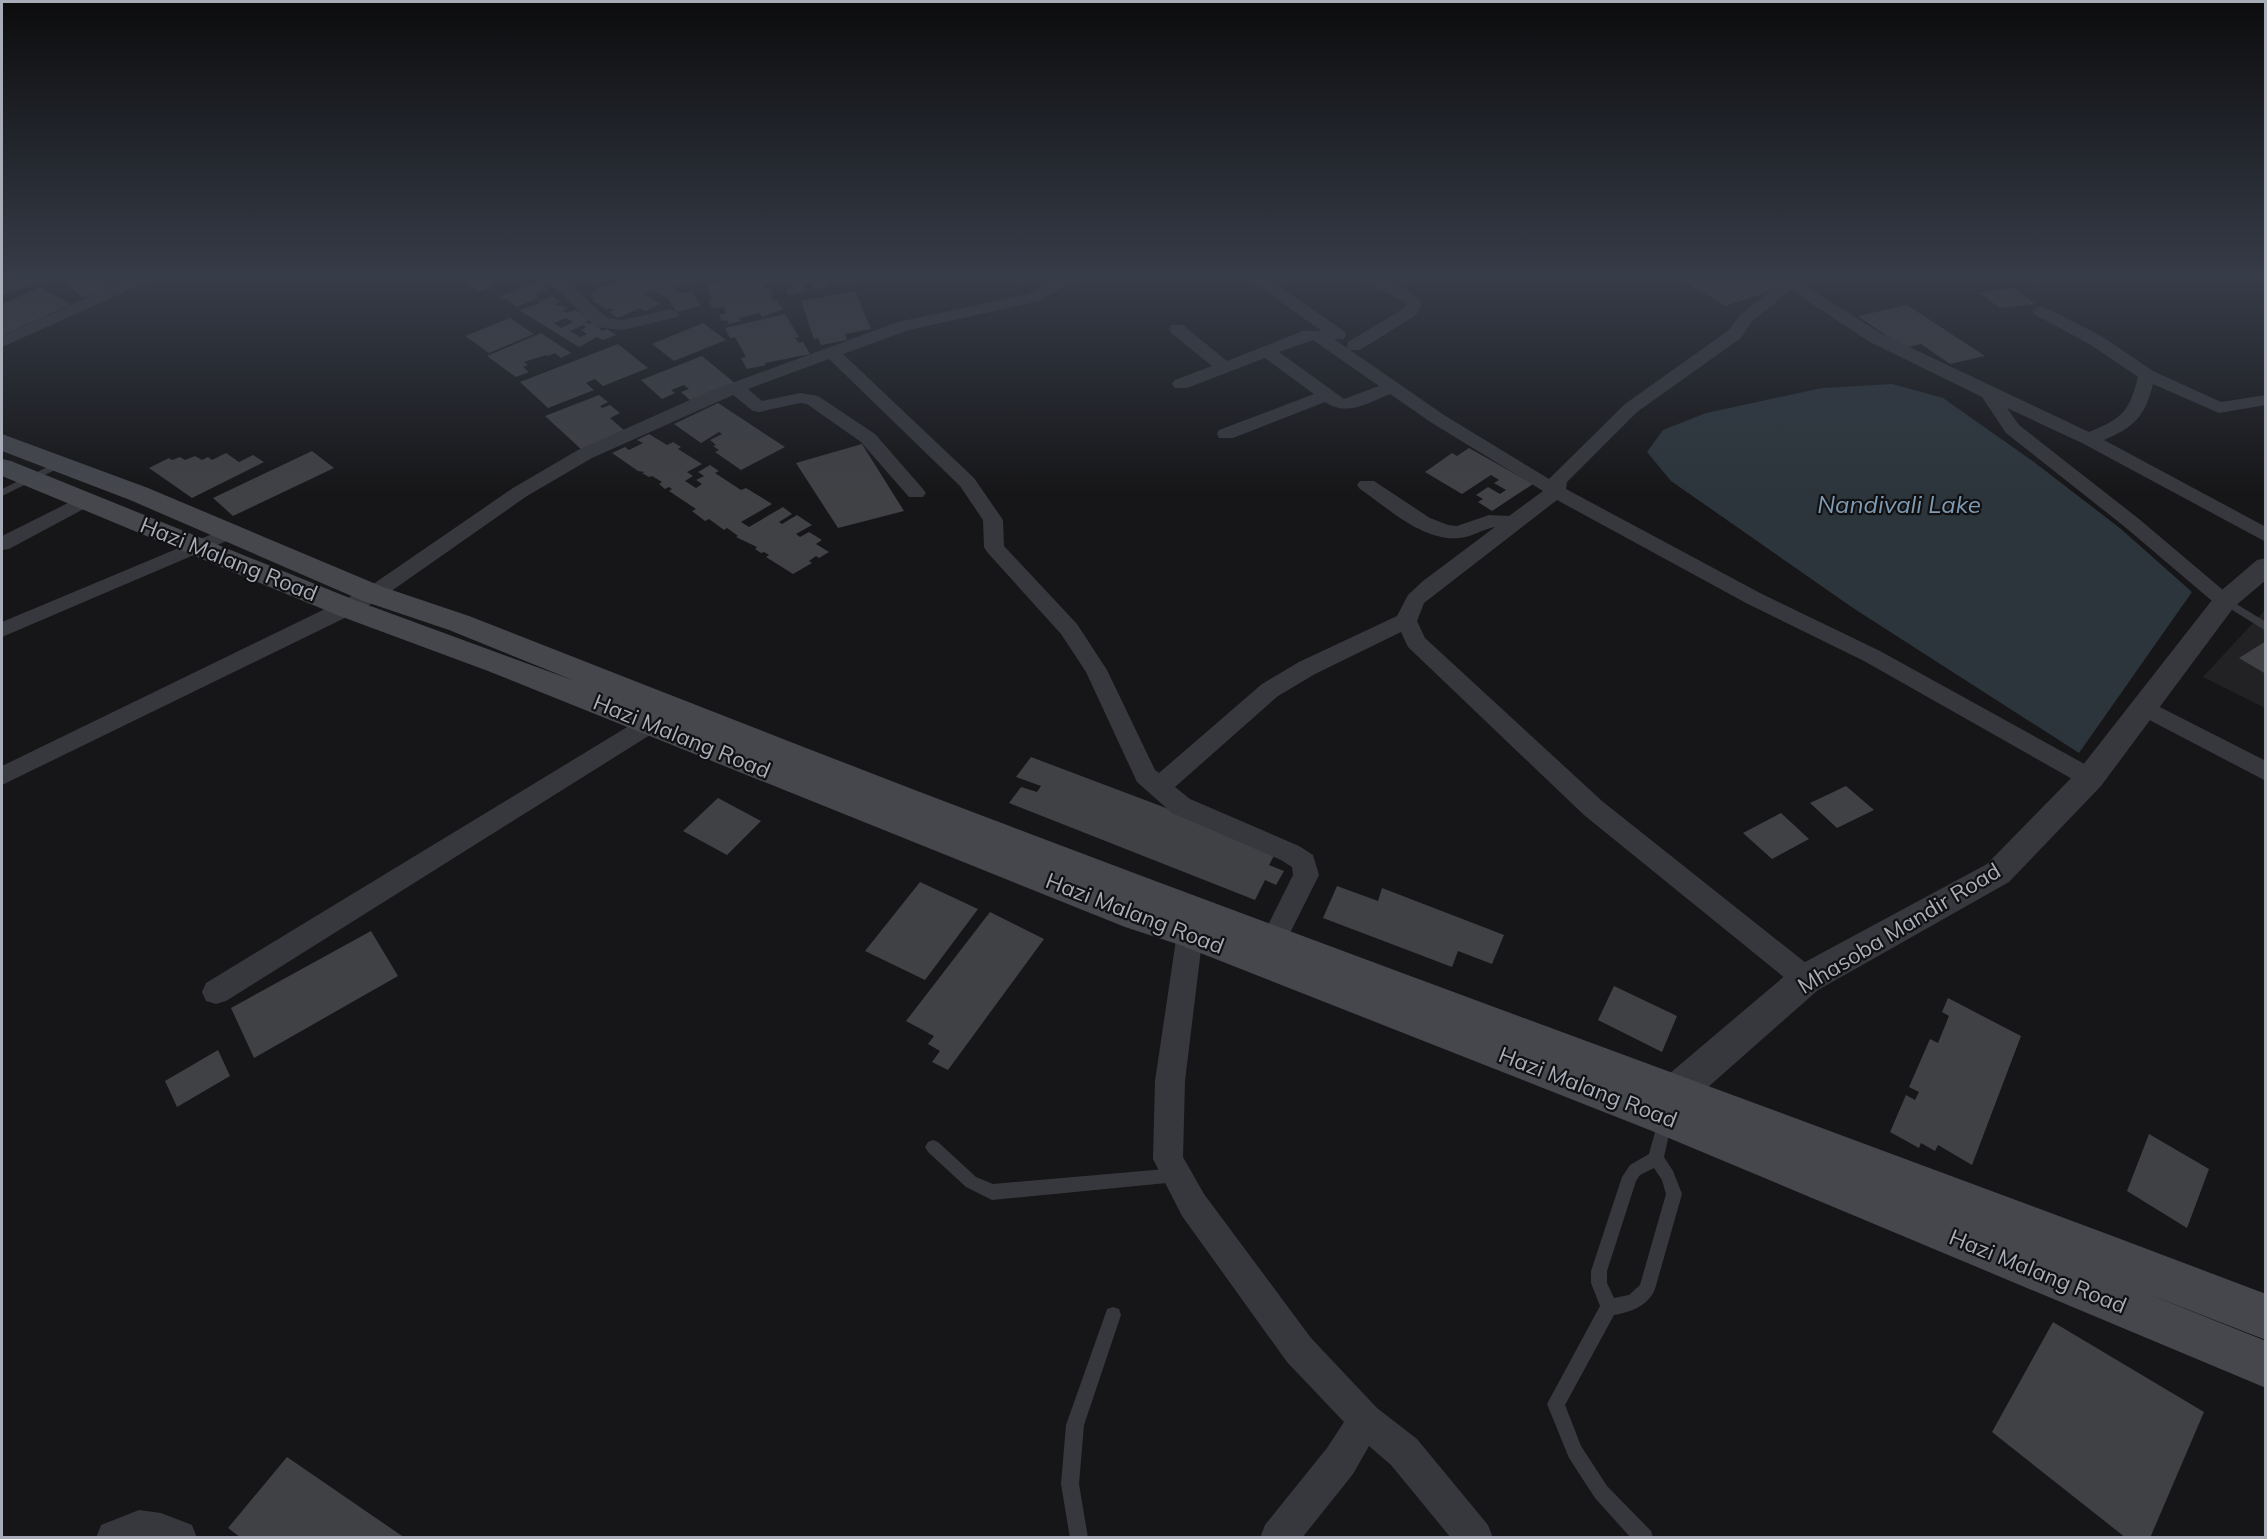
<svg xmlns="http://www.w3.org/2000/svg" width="2267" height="1539" font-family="Mulish,sans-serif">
<rect width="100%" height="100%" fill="#161618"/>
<polygon fill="#222225" points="2265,610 2265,708 2203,677"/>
<polygon fill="#2c353c" points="1892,384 1943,398 2034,462 2121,529 2192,592 2079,753 1853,608 1671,481 1647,452 1663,430 1706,413 1822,388"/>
<g fill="#404145" fill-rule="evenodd">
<polygon points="62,279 99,279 109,289 82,298"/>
<polygon points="463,279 500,279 488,283 492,287 478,292"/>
<polygon points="623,279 694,279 676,287 676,291 684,293 691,291 701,306 676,312 668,298 652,291 644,294 660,304 645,311 640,308 618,318 609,312 614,310 611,308 606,310 592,300 596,299 590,294 597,291 594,289 603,285 605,287 626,280"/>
<polygon points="743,279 766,279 769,283 763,284 766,289 769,288 774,295 770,296 773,301 777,300 783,309 762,317 760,313 739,318 741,321 729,324 727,320 722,321 719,315 726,313 723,307 713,309 708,300 713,299 706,285"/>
<polygon points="779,279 852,279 855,281 834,285 832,281 826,283 829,287 815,290 811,283 804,285 808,291 789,296 785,290 793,288 789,282 780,285 777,280"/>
<polygon points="1693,279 1764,279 1780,288 1725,306 1684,281"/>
<polygon points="541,281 546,284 542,285 549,289 534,295 539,298 516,307 506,299 502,300 498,297"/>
<polygon points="40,287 71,304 2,336 2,313 4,312 2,311 2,304"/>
<polygon points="2014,288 2035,304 2000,308 1979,292"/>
<polygon points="855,291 871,329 845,334 847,340 821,345 818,338 814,339 801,301"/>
<path d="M552,296L561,302L555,304L568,308L563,311L567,313L575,310L590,319L585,322L590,324L593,323L602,331L607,329L616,335L603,340L597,337L579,347L519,310L541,303L538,302ZM566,318L573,322L561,328L554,323ZM583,325L586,327L581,330L587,334L580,337L570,331Z"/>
<polygon points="1907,305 1985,356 1950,364 1921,344 1904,348 1858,316"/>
<polygon points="785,314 799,337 795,338 799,343 803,342 810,354 765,363 766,365 747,369 741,358 746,357 735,337 730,338 725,328"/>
<polygon points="510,318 534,334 489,353 465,336"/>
<polygon points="703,323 726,340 674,361 652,344"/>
<polygon points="541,333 571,353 561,358 555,353 548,356 546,355 524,362 528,365 523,367 529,372 516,377 487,356"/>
<polygon points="618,344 648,368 603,386 595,379 586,383 594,390 548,408 520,382"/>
<polygon points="702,356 736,384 692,402 681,392 689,389 684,385 671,390 675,393 662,399 641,380"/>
<polygon points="599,395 608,402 600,406 602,408 610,405 620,413 610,418 626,432 582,450 545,416"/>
<polygon points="718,403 785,447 741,470 715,452 719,450 713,446 716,445 710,440 722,434 719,432 701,443 674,424"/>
<polygon points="649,434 667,445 673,442 681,447 678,449 702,464 687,472 693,476 685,481 696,488 702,484 696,480 704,476 698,472 710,465 719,471 715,473 741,490 746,488 772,504 741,522 749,527 783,507 792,514 779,522 782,524 797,515 812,525 796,534 800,537 809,532 822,540 816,544 829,552 819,558 816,556 809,561 812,563 793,574 766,557 769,555 764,552 761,553 755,549 757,547 736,537 738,536 727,528 724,530 709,519 705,521 692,511 696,509 669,491 672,489 669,487 665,489 659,484 662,482 652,476 649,477 642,473 645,472 638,471 612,453 625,447 629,450 643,443 637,440"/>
<polygon points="862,444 904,511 838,528 796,463"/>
<polygon points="1469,448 1533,484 1492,511 1478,502 1483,499 1476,495 1488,487 1500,494 1506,490 1494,483 1499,480 1491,475 1462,494 1425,472 1452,453 1457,456"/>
<polygon points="312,451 334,468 233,516 213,498"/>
<polygon points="226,453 239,462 253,455 264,462 192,498 149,468 169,458 172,460 180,457 185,460 195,456 202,460 208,457 212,460"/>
<polygon points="2266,641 2266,674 2239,658"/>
<polygon points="1031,757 1277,850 1269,865 1284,871 1276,885 1265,880 1255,900 1009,803 1021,787 1037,792 1041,786 1016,777"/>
<polygon points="1846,786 1874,810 1837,828 1810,803"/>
<polygon points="718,798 761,821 727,855 683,831"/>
<polygon points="1781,813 1809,839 1772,859 1743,833"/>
<polygon points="920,882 978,909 925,980 865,951"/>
<polygon points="1337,886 1378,901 1382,888 1504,935 1492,964 1458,951 1452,967 1323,918"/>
<polygon points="990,912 1044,939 948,1070 932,1062 940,1051 928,1044 934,1036 906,1021"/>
<polygon points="371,931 398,976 254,1058 231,1008"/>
<polygon points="1614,986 1677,1016 1662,1052 1598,1020"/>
<polygon points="1948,998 2021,1036 1972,1165 1938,1145 1935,1151 1921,1143 1919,1148 1890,1132 1906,1095 1915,1100 1919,1092 1909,1087 1930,1039 1938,1043 1949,1016 1942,1012"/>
<polygon points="218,1050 230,1076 177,1107 165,1081"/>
<polygon points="2149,1134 2209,1169 2187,1228 2127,1191"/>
<polygon points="2053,1322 2204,1412 2150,1538 2126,1538 1992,1432"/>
<polygon points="287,1457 405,1538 241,1538 228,1528"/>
</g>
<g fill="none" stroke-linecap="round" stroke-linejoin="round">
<g fill="#37383d" fill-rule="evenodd">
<polygon points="60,461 65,464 63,466 2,496 2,489"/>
<polygon points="2225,597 2266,622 2266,631 2221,603 2220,601 2221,599"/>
<path d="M1665,1114L1670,1116L1672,1121L1664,1157L1673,1171L1682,1194L1655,1289C1648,1306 1631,1312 1614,1315L1565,1405L1581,1446L1607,1486L1651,1531L1653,1538H1631L1595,1498L1569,1458L1547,1404L1600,1306L1591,1283V1271L1622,1177L1630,1165L1649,1154L1658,1121L1660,1116ZM1654,1168L1662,1180L1666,1194L1640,1285L1629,1295L1614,1298L1607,1283V1271L1636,1181L1640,1175Z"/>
<polygon points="933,1140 938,1142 976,1177 993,1184 1177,1168 1182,1170 1185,1175 1182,1180 1177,1182 992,1200 966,1187 928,1152 925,1147 928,1142"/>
<polygon points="1113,1307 1119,1309 1121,1315 1084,1425 1079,1484 1088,1538 1070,1538 1061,1484 1066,1425 1105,1315 1107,1309"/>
</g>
<g fill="#37383d" fill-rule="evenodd">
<polygon points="24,279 47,279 45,282 2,295 2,285"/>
<polygon points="129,279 149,279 147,282 2,347 2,336"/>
<polygon points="540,279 564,279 607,318 623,320 671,309 679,314 677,317 623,330 596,327 551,284 542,282"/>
<path d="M1059,279H1078L1039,301L909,330L843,354L974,478L1003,520L1004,546L1077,624L1107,670L1155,770L1159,773L1262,684L1299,662L1397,616L1408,595L1423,581L1495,527C1483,529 1472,537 1460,538C1423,542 1388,508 1360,489L1357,485L1360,481H1374L1430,518L1448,525L1457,526L1489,515L1509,516L1543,491L1432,423L1390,394C1368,403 1347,417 1325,402L1233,438H1219L1217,434L1219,430L1314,394L1265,358L1187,388H1175L1172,384L1175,380L1212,366L1171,333L1169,329L1171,325H1183L1227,361L1303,331H1322L1252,282L1250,279H1268L1344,331L1346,335L1344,339H1334L1347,348L1348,342L1403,309L1406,304L1402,300L1362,282L1360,279C1383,279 1408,285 1422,304L1416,315L1360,350H1350L1444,415L1549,479L1625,404L1729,330L1740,315L1780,283L1776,279H1794L1882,334L2089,432C2123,418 2129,412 2138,377L2091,345L2034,314L2032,311L2040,306L2046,308L2103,337L2153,371L2221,402L2266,395V405L2219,413L2153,384C2145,417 2134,427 2104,440L2266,527V542L2082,443L2007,408L2019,425L2139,519L2236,601L2232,606L2225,608L2218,606L2125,527L2006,433L1982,397L1870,342L1791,290L1752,321L1741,338L1637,412L1567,482L1566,489L1760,593L1880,651L2099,772L2102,778L2099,784L2090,787L2081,784L1864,661L1746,603L1557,500L1424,603L1417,621L1425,638L1602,801L1816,971L1820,979L1816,987L1806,991L1796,987L1584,815L1408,647L1401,632L1315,674L1278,696L1175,787L1190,799L1299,846L1313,855L1319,875L1282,949L1273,952L1264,949L1260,941L1293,875L1292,867L1281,860L1172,813L1137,782L1086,672L1061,634L987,552L984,547L983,520L960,486L829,359L748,389L762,401L800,393L818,396L875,434L923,489L926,493L923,497H909L861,442L807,404L800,403L759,412L753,411L733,395L592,458L527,496L380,599L355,613L2,785V766L366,589L513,488L578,450L710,391L898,322L1028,294ZM1313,340L1379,386L1344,399L1279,352Z"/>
<polygon points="86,494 93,496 96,500 93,504 9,549 2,550 2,536"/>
<polygon points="229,527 236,529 239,533 236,537 2,637 2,622"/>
<polygon points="2144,699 2266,761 2266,781 2136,713 2133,707 2136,701"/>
<polygon points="650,716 658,718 662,724 658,730 226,1001 216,1004 206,1001 202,992 206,983 642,718"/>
<polygon points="1196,907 1205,910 1209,918 1203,933 1185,1081 1183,1157 1204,1194 1311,1338 1377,1408 1417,1439 1488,1525 1493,1538 1451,1538 1391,1465 1369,1446 1353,1474 1302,1538 1260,1538 1265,1525 1327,1448 1344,1422 1287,1362 1182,1216 1153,1159 1155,1081 1177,933 1187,910"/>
<polygon points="139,1510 161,1513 192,1525 197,1538 96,1538 101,1525"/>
</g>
<polygon fill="#37383d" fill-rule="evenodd" points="2266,558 2266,580 2234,607 2101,786 2009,882 1818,990 1690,1103 1681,1123 1668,1128 1655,1123 1649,1111 1662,1080 1794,968 1987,864 2079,770 2216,595 2257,560"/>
<path fill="#45474d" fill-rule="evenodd" d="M2,434L148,488L383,587L469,616C643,684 817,753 991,819C1415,980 1841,1133 2266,1294V1340L2143,1292L2266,1341V1388L1652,1131L1180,945L1125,927L488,671L337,615L2,476V459L11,461L357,601L575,681L449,630L363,601L130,500L2,451Z"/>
</g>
<linearGradient id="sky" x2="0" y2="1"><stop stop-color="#0c0c0d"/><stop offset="0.56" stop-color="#363c48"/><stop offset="1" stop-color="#363c48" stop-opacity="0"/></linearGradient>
<rect width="2267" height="494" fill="url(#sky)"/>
<g text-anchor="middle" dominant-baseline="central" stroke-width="4.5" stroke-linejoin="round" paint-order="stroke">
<g font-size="22" fill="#a8adb8" stroke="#111113">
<text transform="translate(229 559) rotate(22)">Hazi Malang Road</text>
<text transform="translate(682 736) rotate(22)">Hazi Malang Road</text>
<text transform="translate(1135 913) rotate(21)">Hazi Malang Road</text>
<text transform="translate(1899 928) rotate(-31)">Mhasoba Mandir Road</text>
<text transform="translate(1588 1087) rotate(21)">Hazi Malang Road</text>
<text transform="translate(2038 1271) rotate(22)">Hazi Malang Road</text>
</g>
<g font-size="24" font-style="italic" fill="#7f9bb3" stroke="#111113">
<text x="1899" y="504">Nandivali Lake</text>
</g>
</g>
<rect width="2267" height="1539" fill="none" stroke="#a8adb8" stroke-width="6"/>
</svg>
